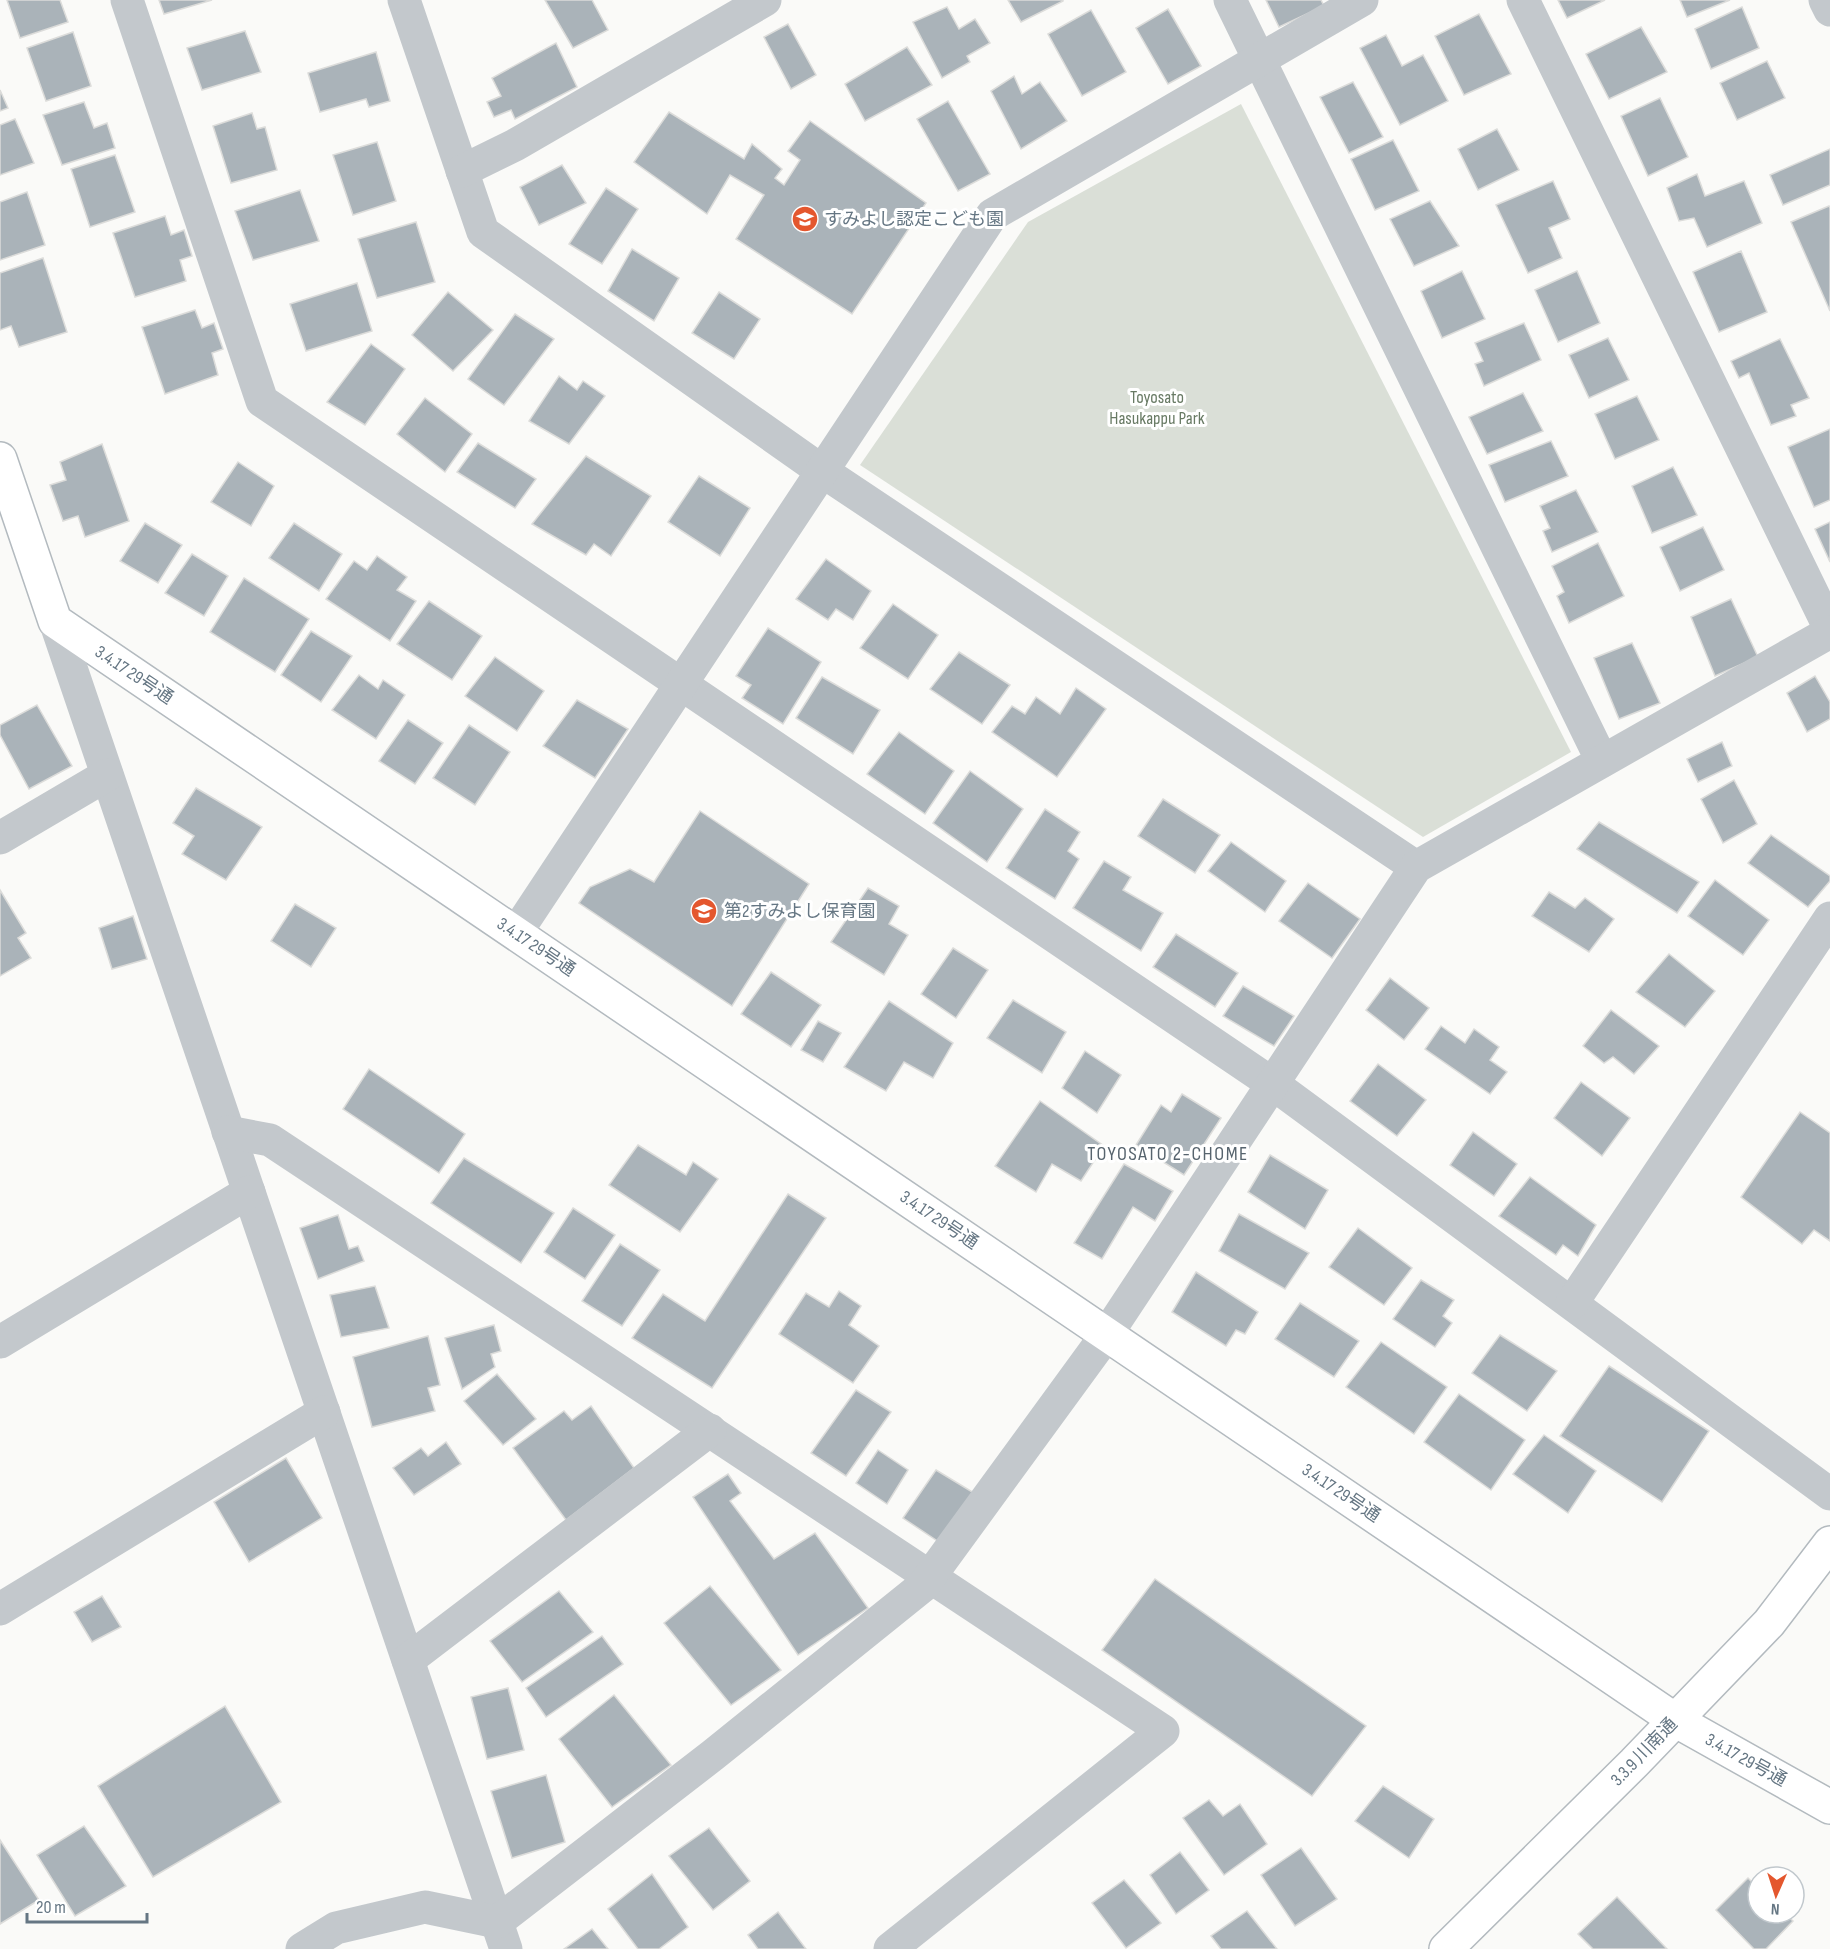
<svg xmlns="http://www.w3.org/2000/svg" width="1830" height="1949" font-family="'Sofia Sans Condensed','Noto Sans JP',sans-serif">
<rect width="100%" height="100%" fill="#fafaf8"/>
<polygon fill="#dadfd7" points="1241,104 1571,752 1423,837 860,465 1028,222"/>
<g fill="#aab3b9" stroke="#dcdcda" stroke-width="1.5">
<polygon points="7,0 60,0 68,22 20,38"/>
<polygon points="159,0 212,0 164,14"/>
<polygon points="545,0 592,0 608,30 573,48"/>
<polygon points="1008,0 1063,0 1063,1 1021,22"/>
<polygon points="1266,0 1321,0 1324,6 1279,27"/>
<polygon points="1558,0 1605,0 1567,18"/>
<polygon points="1680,0 1730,0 1687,17"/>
<polygon points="947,7 959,29 975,19 990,43 967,56 970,62 942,78 913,22"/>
<polygon points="1742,7 1759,48 1711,69 1695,29"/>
<polygon points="1168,9 1201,66 1168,84 1136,28"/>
<polygon points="1091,10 1126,72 1082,96 1048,34"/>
<polygon points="1479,14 1511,74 1464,95 1435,36"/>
<polygon points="788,24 816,75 791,89 764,37"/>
<polygon points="1641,27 1667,72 1609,99 1586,54"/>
<polygon points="245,31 261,72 202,90 187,48"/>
<polygon points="73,32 91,86 46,101 27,48"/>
<polygon points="1386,35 1402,66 1423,55 1448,101 1400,125 1360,48"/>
<polygon points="556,43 577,87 515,119 511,110 494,117 487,102 501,96 492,78"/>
<polygon points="907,47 932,85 865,121 845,84"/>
<polygon points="376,52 390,101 369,107 366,99 320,112 308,73"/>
<polygon points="1767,61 1785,98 1737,120 1720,83"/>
<polygon points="1014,76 1022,94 1040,82 1067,121 1021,149 991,91"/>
<polygon points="1353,82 1383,137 1349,153 1320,97"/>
<polygon points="0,90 8,108 0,111"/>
<polygon points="1660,98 1688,157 1648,176 1621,116"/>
<polygon points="948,101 990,174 958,191 917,119"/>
<polygon points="84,102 94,128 107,123 115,148 62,165 43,115"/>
<polygon points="669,112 744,159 752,144 782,169 775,178 784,185 800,160 788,151 810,121 926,203 852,314 736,239 764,195 730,175 707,214 634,162"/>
<polygon points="252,113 257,129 265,127 277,170 231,183 213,126"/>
<polygon points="15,119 34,163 0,175 0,125"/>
<polygon points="1497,129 1519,170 1478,190 1458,149"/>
<polygon points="1393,140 1419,191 1375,210 1351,159"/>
<polygon points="377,142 396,201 353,215 333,155"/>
<polygon points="1830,149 1830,185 1783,205 1770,175"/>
<polygon points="115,155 135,212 90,227 71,169"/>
<polygon points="562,165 586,203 539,225 520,187"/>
<polygon points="1697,174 1705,196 1744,181 1762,223 1707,247 1694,218 1679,221 1667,188"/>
<polygon points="1553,181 1570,219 1549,228 1562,258 1528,273 1496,205"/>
<polygon points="606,188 638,209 602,264 569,244"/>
<polygon points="300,190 319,241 253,260 235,211"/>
<polygon points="27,192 45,245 0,260 0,202"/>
<polygon points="1430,201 1459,246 1414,266 1390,219"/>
<polygon points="1829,206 1830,208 1830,311 1791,222"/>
<polygon points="165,216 171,235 184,230 192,256 180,260 186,281 135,297 113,233"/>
<polygon points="416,222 435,282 377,298 358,239"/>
<polygon points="632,249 679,278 654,321 608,291"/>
<polygon points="1741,251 1767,312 1719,332 1693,272"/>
<polygon points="43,258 67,332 19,347 11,326 0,330 0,273"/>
<polygon points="1462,271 1485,319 1442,338 1421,291"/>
<polygon points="1577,271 1600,323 1558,342 1535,290"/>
<polygon points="357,283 372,331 306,351 290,304"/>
<polygon points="448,292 493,330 453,371 412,335"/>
<polygon points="719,292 760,319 734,359 692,333"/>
<polygon points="195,310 202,328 214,323 223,349 212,353 218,375 165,394 142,327"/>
<polygon points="515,314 554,339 504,405 468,379"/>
<polygon points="1524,323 1541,360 1484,386 1475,364 1483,361 1475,343"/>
<polygon points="1608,338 1629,380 1589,398 1569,355"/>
<polygon points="1780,339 1809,398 1791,405 1796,416 1771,425 1749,373 1739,378 1731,361"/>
<polygon points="371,344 405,369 365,425 327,402"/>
<polygon points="559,376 577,390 583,381 605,396 569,444 529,421"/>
<polygon points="1523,393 1543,431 1487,454 1469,417"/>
<polygon points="1637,396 1659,440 1615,459 1595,414"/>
<polygon points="425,398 472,434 445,472 397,434"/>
<polygon points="1830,429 1830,500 1814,507 1788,447"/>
<polygon points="1551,441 1568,476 1505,502 1489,465"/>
<polygon points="478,443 536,479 515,508 457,472"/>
<polygon points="102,444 129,521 85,537 78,516 63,521 50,485 66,480 60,462"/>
<polygon points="586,456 651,496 611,556 594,544 586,555 532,524"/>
<polygon points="238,462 274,486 251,526 211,502"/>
<polygon points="1673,467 1697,515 1652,533 1632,486"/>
<polygon points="699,476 750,508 720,556 668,522"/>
<polygon points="1576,490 1598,532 1552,552 1543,531 1550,528 1540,506"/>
<polygon points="1830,522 1830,562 1815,529"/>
<polygon points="145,523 182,545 158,583 120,561"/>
<polygon points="294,523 342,554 319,591 269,558"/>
<polygon points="1703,527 1724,570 1680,591 1660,547"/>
<polygon points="1598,543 1624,596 1569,623 1557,596 1564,592 1552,566"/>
<polygon points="192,554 228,576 204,616 165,593"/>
<polygon points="377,556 407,577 397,590 416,601 390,641 326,599 354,561 367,570"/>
<polygon points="826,559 871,591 853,620 836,609 828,620 796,599"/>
<polygon points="244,578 309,619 275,672 210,632"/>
<polygon points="1731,599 1758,657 1715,676 1691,617"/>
<polygon points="429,601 482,636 452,680 397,644"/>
<polygon points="893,604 938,635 908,679 860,648"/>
<polygon points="768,628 821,662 783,724 742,698 751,685 736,676"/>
<polygon points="311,631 352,656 321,702 281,675"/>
<polygon points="1632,643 1660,703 1619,719 1594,658"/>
<polygon points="959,652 1010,685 982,724 930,689"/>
<polygon points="495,657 544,691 517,731 465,696"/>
<polygon points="359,675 378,689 383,680 405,695 376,739 332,710"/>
<polygon points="1815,676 1830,702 1830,719 1807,732 1787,693"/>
<polygon points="822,677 880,710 853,754 796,718"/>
<polygon points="1076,688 1106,709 1057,777 992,732 1012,706 1025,714 1036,697 1060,714"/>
<polygon points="577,700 628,729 595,778 543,746"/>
<polygon points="37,705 72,766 29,789 0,735 0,725"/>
<polygon points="408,720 443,743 415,784 379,761"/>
<polygon points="469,725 510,752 475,805 433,778"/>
<polygon points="899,732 954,771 925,814 867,774"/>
<polygon points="1722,742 1732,766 1698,782 1687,759"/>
<polygon points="970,771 1023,809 987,862 933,823"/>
<polygon points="1734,780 1757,824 1723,843 1701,799"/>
<polygon points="196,788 262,827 226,880 182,854 194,836 173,823"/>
<polygon points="1163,799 1220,835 1195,873 1138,836"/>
<polygon points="1045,809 1080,832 1068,851 1079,859 1055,899 1006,868"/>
<polygon points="700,811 809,884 732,1006 579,903 590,887 630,869 654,882"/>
<polygon points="1599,822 1699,882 1677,913 1577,849"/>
<polygon points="1771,835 1830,876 1830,881 1808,907 1748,863"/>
<polygon points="1231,842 1286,881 1265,912 1208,871"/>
<polygon points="1104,861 1131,877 1123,890 1163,913 1141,951 1073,908"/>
<polygon points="1715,880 1769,920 1743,955 1688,916"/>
<polygon points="1308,883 1360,919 1332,958 1279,921"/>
<polygon points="868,888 899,906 889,924 908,935 884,975 831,942"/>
<polygon points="0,890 26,933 18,938 31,958 0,976"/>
<polygon points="1549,892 1575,908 1585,898 1614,919 1589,952 1532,916"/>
<polygon points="295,904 336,928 311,967 271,941"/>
<polygon points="133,916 147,959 112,969 99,928"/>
<polygon points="1176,934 1238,973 1215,1007 1153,967"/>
<polygon points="953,948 988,970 956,1018 921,994"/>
<polygon points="1669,954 1715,991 1685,1027 1636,992"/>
<polygon points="771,972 821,1005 791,1047 741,1014"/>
<polygon points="1390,978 1429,1008 1404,1040 1366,1010"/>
<polygon points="1243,986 1294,1016 1274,1046 1223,1016"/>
<polygon points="1013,1000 1066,1032 1042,1073 987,1038"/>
<polygon points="889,1001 953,1043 933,1078 904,1062 886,1091 844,1067"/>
<polygon points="1611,1010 1659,1046 1634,1074 1613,1057 1604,1063 1583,1046"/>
<polygon points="818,1021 841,1033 823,1062 801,1050"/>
<polygon points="1441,1026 1465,1043 1474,1029 1499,1047 1490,1060 1507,1072 1490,1094 1425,1049"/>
<polygon points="1085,1051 1121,1075 1097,1113 1062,1088"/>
<polygon points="1378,1064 1426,1100 1397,1136 1350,1101"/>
<polygon points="369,1069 465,1134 439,1173 343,1109"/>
<polygon points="1581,1082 1630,1118 1602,1156 1554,1118"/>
<polygon points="1182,1094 1221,1118 1184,1175 1136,1145 1161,1105 1171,1112"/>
<polygon points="1040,1101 1104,1146 1081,1181 1052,1164 1036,1192 995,1166"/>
<polygon points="1800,1112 1830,1133 1830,1241 1814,1230 1802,1244 1741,1197"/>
<polygon points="1473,1132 1517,1164 1494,1196 1450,1165"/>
<polygon points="638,1145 686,1175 693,1162 718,1179 680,1232 609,1185"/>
<polygon points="1270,1155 1328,1190 1305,1229 1248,1192"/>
<polygon points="464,1158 554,1213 521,1263 431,1203"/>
<polygon points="1124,1164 1173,1191 1155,1221 1133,1207 1102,1259 1074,1243"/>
<polygon points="1530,1177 1596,1225 1578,1256 1563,1245 1556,1255 1499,1216"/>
<polygon points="788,1194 826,1218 712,1388 632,1338 663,1294 705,1321"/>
<polygon points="573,1208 615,1235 585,1279 544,1252"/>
<polygon points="1239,1214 1309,1253 1285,1289 1219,1251"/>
<polygon points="338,1215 349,1249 358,1246 364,1261 318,1279 300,1228"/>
<polygon points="1358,1228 1412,1268 1384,1305 1329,1267"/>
<polygon points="620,1244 660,1270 622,1326 582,1301"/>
<polygon points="1196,1272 1258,1312 1245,1334 1236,1330 1226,1346 1172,1312"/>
<polygon points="1421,1280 1454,1300 1443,1316 1452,1323 1435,1347 1393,1319"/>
<polygon points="375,1286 389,1328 341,1337 330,1295"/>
<polygon points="839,1291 861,1306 849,1325 879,1346 853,1383 779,1334 806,1293 829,1307"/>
<polygon points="1300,1303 1359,1341 1334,1377 1275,1339"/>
<polygon points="494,1325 501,1351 491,1354 495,1367 462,1389 445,1338"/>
<polygon points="1500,1335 1557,1371 1527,1411 1472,1373"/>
<polygon points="428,1336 440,1385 428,1388 435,1411 372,1427 353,1357"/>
<polygon points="1381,1342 1447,1387 1414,1434 1346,1387"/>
<polygon points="1609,1366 1709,1431 1662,1502 1560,1436"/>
<polygon points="497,1374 536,1419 503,1445 464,1401"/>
<polygon points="856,1390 891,1412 846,1476 811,1453"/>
<polygon points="1459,1394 1525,1440 1491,1490 1424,1442"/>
<polygon points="591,1406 634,1468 566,1520 513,1448 564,1411 572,1420"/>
<polygon points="1544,1435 1596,1471 1568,1513 1513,1474"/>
<polygon points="446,1442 461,1464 414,1495 393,1468 421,1448 428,1456"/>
<polygon points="878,1450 908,1470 887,1504 856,1483"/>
<polygon points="286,1458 322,1518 249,1562 214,1502"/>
<polygon points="936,1470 974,1493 939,1542 903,1518"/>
<polygon points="728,1474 741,1493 730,1501 774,1559 815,1533 868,1608 798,1655 693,1497"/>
<polygon points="1155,1579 1366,1726 1312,1796 1102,1650"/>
<polygon points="710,1586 781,1670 731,1705 664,1623"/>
<polygon points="559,1591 593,1632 522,1682 490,1641"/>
<polygon points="102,1596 121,1627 92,1642 74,1612"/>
<polygon points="602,1636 623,1664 546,1717 526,1688"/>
<polygon points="508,1688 524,1750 487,1759 471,1697"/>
<polygon points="614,1695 671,1765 612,1807 559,1739"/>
<polygon points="225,1706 281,1802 153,1877 98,1786"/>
<polygon points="546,1775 565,1842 512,1858 491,1791"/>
<polygon points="1383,1786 1434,1819 1409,1858 1355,1821"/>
<polygon points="1209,1800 1223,1816 1240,1804 1267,1844 1224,1875 1183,1818"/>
<polygon points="84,1826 126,1886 75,1916 37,1855"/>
<polygon points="709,1828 750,1881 713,1910 669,1856"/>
<polygon points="0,1840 39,1900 0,1924"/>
<polygon points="1301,1848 1337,1899 1295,1926 1261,1875"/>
<polygon points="1180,1852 1209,1890 1176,1914 1150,1875"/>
<polygon points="652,1874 688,1927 659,1949 638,1949 608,1909"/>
<polygon points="1748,1878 1758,1888 1758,1913 1784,1913 1793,1921 1766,1949 1754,1949 1716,1910"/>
<polygon points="1124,1880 1161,1923 1126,1948 1092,1903"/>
<polygon points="1617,1897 1667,1949 1593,1949 1578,1934"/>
<polygon points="1247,1911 1277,1949 1221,1949 1211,1936"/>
<polygon points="778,1912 806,1949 758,1949 748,1935"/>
<polygon points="592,1929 608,1949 564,1949"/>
</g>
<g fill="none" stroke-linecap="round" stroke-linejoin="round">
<defs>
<g id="secondary">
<polyline points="0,459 55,621 1675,1720 1830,1807"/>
<polyline points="1446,1949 1634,1763 1769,1623 1830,1543"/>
</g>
</defs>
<use href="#secondary" stroke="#b3babf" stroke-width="36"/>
<g stroke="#c3c8cc" stroke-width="33">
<polyline points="127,0 262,401 1273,1084 1830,1494"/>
<polyline points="404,0 483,232 822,471 1416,867"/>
<polyline points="1230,0 1602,761"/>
<polyline points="1523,0 1830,629"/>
<polyline points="1825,0 1830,10"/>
<polyline points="462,171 515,145 765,0"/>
<polyline points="55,621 506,1949"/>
<polyline points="0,838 107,775"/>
<polyline points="516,933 992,215 1362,0"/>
<polyline points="228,1132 270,1140 1163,1731 890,1949"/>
<polyline points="1572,1303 1830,918"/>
<polyline points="0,1342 249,1192"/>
<polyline points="0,1609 324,1412"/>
<polyline points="408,1660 710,1430"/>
<polyline points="302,1949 336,1928 425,1907 497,1922 713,1755 923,1586 1107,1334 1416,867 1830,632"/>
</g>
<use href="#secondary" stroke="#fff" stroke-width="33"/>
</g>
<defs>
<symbol id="school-disc" viewBox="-11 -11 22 22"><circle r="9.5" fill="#e4572e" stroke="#fff"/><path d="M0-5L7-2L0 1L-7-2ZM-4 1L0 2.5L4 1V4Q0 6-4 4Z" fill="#fff"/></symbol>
</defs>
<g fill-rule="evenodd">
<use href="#school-disc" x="790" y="204" width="30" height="30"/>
<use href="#school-disc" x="689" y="896" width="30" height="30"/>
</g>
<g text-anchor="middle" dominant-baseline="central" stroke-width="6" stroke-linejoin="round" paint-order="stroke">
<g font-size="18" fill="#657683" stroke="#fff" text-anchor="start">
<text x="824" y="219">すみよし認定こども園</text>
<text x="724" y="911">第2すみよし保育園</text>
</g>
<g font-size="18" fill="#687a64" stroke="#fff">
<text x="1157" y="397">Toyosato<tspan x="1157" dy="21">Hasukappu Park</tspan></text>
</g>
<g font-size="18" fill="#657683" stroke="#fff">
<text transform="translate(134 675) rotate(34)">3.4.17 29号通</text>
<text transform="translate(536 947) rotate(34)">3.4.17 29号通</text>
<text transform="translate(939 1220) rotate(34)">3.4.17 29号通</text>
<text transform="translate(1341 1493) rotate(34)">3.4.17 29号通</text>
<text transform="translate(1644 1752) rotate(-46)">3.3.9 川南通</text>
<text transform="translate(1746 1760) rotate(29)">3.4.17 29号通</text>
</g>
<g font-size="20" letter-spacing="1.5" fill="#57646e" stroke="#fff">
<text x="1168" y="1154">TOYOSATO 2-CHOME</text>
</g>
</g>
<g transform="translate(1776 1895) rotate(183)"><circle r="28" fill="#ffffff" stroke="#c1c8cd" stroke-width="1.5"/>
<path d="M0-4.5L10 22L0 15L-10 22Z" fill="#e4572e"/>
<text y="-9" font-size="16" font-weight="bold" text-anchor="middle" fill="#657683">N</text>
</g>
<path d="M27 1913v9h120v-9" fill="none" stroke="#657683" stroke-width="3"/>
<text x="36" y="1913" font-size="18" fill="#657683" stroke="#ffffff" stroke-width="4.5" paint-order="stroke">20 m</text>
</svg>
